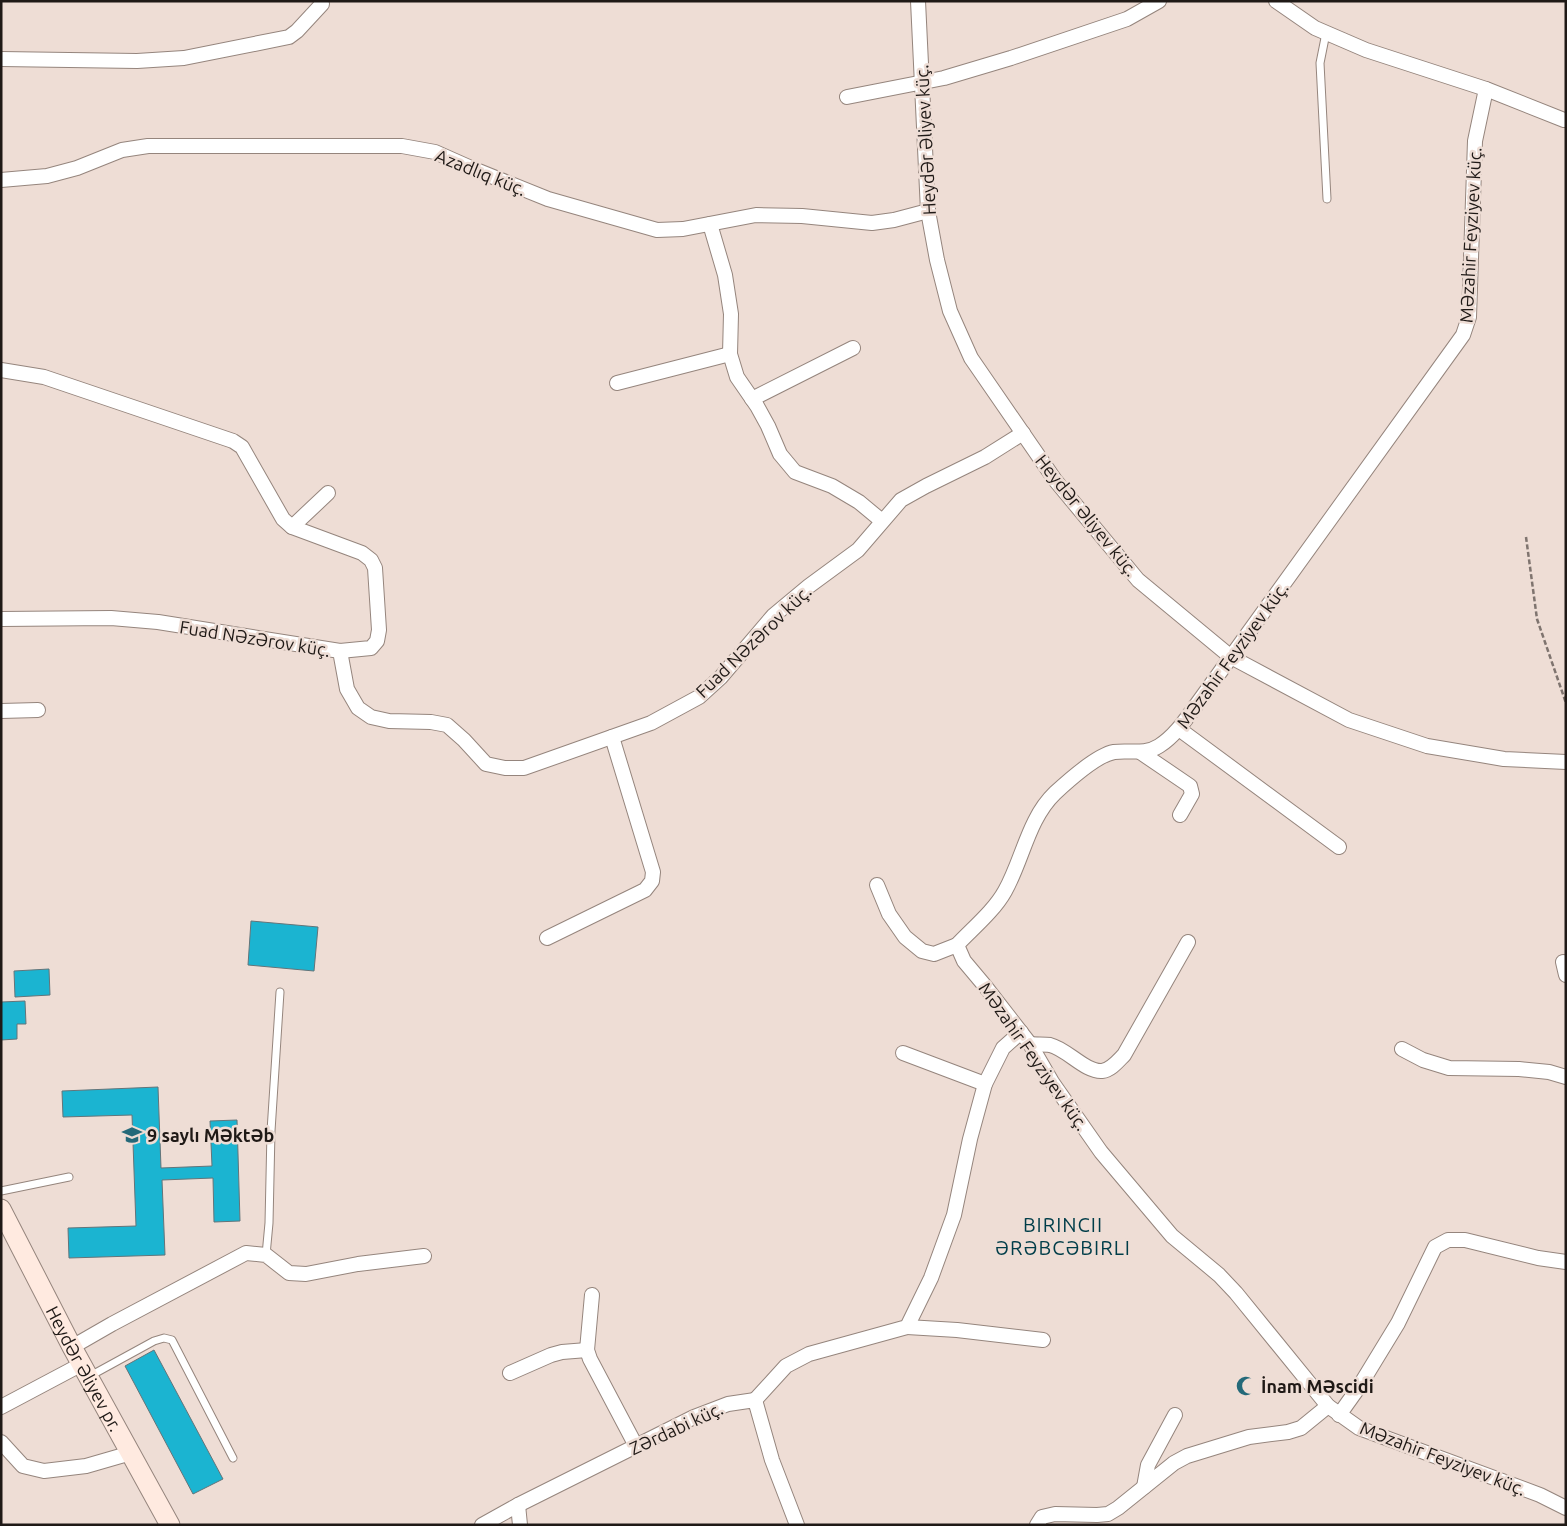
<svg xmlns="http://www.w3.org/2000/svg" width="1567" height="1526" font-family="Ubuntu,sans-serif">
<rect width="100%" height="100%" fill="#eeddd5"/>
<g fill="#1bb4d1" stroke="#637479">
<polygon points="251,921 318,927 314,971 248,965"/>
<polygon points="49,969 50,995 15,997 14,971"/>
<polygon points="25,1001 26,1024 17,1024 17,1039 1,1040 1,1002"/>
<polygon points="158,1087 161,1168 212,1166 210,1121 237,1120 240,1221 214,1222 213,1178 162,1180 165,1255 69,1258 68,1228 136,1226 132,1115 63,1117 62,1091"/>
<polygon points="154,1350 223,1479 193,1494 125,1366"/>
</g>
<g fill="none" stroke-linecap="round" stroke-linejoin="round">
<defs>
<g id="service">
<polyline points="1326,33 1320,63 1327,199"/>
<polyline points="1,1191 69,1177"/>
<polyline points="266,1255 269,1223 271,1131 280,992"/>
<polyline points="90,1376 154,1341 164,1338 172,1340 233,1458"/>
</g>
<g id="minor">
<polyline points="918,1 928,211 937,260 950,311 971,358 1055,480 1138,580 1231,657 1349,720 1427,746 1504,759 1566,762"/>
<polyline points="1276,1 1315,28 1366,50 1486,89 1564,120"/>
<polyline points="1,59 137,61 184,58 289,37 297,31 322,4"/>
<path d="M1486,89L1475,141L1469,317L1463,335L1197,704C1186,719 1175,736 1159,746C1145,755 1129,750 1114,752C1097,755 1068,781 1055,793C1028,819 1023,859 1005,891C994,911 972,929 957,945L964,961L985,986L1030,1044L1052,1082L1101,1152L1172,1236L1219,1275L1236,1293L1328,1406L1359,1428L1540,1495L1566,1508"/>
<polyline points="847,97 944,78 1011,58 1127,19 1159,1"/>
<polyline points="1,180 47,176 77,168 122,150 148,146 402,146 435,152 471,168 548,199 657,230 683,229 756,215 802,216 872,223 894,220 928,211"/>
<polyline points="710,224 725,275 731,314 730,354 737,377 757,406 768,426 780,454 795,472 832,486 859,502 882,521"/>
<polyline points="1,370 44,377 233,441 242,447 283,519 292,527 362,553 371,560 375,568 379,630 377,641 371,648 340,651"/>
<polyline points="617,383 730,354"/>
<polyline points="752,399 853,348"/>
<polyline points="292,527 328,493"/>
<polyline points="1,619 111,618 158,622 340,651 347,689 358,708 371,717 389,721 431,722 447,725 464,740 486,764 505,768 524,768 651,723 699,697 721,677 773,616 809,586 858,550 901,500 926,486 985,457 1023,433"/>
<polyline points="1,711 38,710"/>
<polyline points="1179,729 1339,847"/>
<polyline points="1140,752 1190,786 1192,794 1180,815"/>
<polyline points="877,885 889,914 905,937 922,951 934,954 957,945"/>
<polyline points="547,938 645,890 652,881 653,872 612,737"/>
<polyline points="1563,962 1566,975"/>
<path d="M1030,1044C1036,1045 1044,1044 1050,1045C1067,1049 1085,1072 1102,1071C1111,1070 1118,1061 1124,1055L1188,942"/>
<polyline points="1402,1049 1423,1060 1449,1068 1519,1069 1549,1072 1566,1077"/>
<polyline points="903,1053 985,1084"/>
<polyline points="592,1295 587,1350 590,1359 636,1446"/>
<polyline points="907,1327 957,1330 1043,1340"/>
<polyline points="72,1347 112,1324 246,1253 266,1255 289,1273 306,1274 358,1264 424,1256"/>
<polyline points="510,1373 551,1355 562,1352 587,1350"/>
<polyline points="755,1400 786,1366 809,1354 907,1327 931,1278 954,1215 970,1139 985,1084 1003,1048 1021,1032"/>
<polyline points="1,1407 82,1364"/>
<polyline points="1339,1415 1359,1387 1398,1323 1435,1247 1448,1240 1465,1240 1538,1258 1566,1262"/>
<polyline points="1,1442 23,1466 44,1471 86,1466 131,1453"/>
<polyline points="1144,1487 1148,1465 1175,1415"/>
<polyline points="518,1505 520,1525"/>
<polyline points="482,1525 518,1505 694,1417 728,1404 755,1400 772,1460 797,1525"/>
<polyline points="1037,1525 1042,1517 1055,1514 1097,1515 1108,1514 1118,1508 1174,1463 1187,1456 1249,1437 1288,1432 1301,1428 1328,1406"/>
</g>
<g id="secondary">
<path id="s1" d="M1,1209L72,1347L170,1525"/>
</g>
</defs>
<use href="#service" stroke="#95857d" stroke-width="9"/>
<use href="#minor" stroke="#95857d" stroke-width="16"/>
<use href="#secondary" stroke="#95857d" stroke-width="21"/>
<polyline stroke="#7f746f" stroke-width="2.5" stroke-dasharray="5 2.5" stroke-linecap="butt" points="1526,537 1537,619 1566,703"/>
<use href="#service" stroke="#fff" stroke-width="7"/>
<use href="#minor" stroke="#fff" stroke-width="14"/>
<use href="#secondary" stroke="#ffeae0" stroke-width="19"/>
</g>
<defs>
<symbol id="school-bare" viewBox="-9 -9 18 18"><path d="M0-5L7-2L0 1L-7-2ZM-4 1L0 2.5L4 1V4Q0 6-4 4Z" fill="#246979" stroke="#eeddd5" stroke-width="2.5" paint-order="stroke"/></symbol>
<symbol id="mosque-bare" viewBox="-9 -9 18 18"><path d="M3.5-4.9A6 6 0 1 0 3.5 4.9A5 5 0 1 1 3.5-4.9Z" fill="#246979" stroke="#eeddd5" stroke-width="2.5" paint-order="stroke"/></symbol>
</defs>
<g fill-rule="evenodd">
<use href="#school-bare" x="118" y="1121" width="28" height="28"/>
<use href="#mosque-bare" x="1232" y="1372" width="28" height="28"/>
</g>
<g text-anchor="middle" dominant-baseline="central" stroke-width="5" stroke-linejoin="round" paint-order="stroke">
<g font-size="18" fill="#1f1916" stroke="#eeddd5">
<text transform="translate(925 140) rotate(-93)">Heydər Əliyev küç.</text>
<text transform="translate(481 172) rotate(22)">Azadlıq küç.</text>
<text transform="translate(1470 235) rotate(-87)">Məzahir Feyziyev küç.</text>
<text transform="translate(1087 515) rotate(51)">Heydər Əliyev küç.</text>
<text transform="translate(255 638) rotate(9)">Fuad Nəzərov küç.</text>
<text transform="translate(753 641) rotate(-44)">Fuad Nəzərov küç.</text>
<text transform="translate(1232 655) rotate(-54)">Məzahir Feyziyev küç.</text>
<text transform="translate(1034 1056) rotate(55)">Məzahir Feyziyev küç.</text>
<text stroke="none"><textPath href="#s1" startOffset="180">Heydər Əliyev pr.</textPath></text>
<text transform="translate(676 1428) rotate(-25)">Zərdabi küç.</text>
<text transform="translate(1443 1458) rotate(21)">Məzahir Feyziyev küç.</text>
</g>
<g font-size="18" font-weight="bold" fill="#1f1916" stroke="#eeddd5" text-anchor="start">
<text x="147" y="1135">9 saylı Məktəb</text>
<text x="1261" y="1386">İnam Məscidi</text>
</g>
<g font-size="20" letter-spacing="1" fill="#003d49" stroke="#eeddd5">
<text x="1063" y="1224">BIRINCII<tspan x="1063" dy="23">ƏRƏBCƏBIRLI</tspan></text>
</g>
</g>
<rect width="1567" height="1526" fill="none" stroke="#1f1916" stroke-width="5"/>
</svg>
